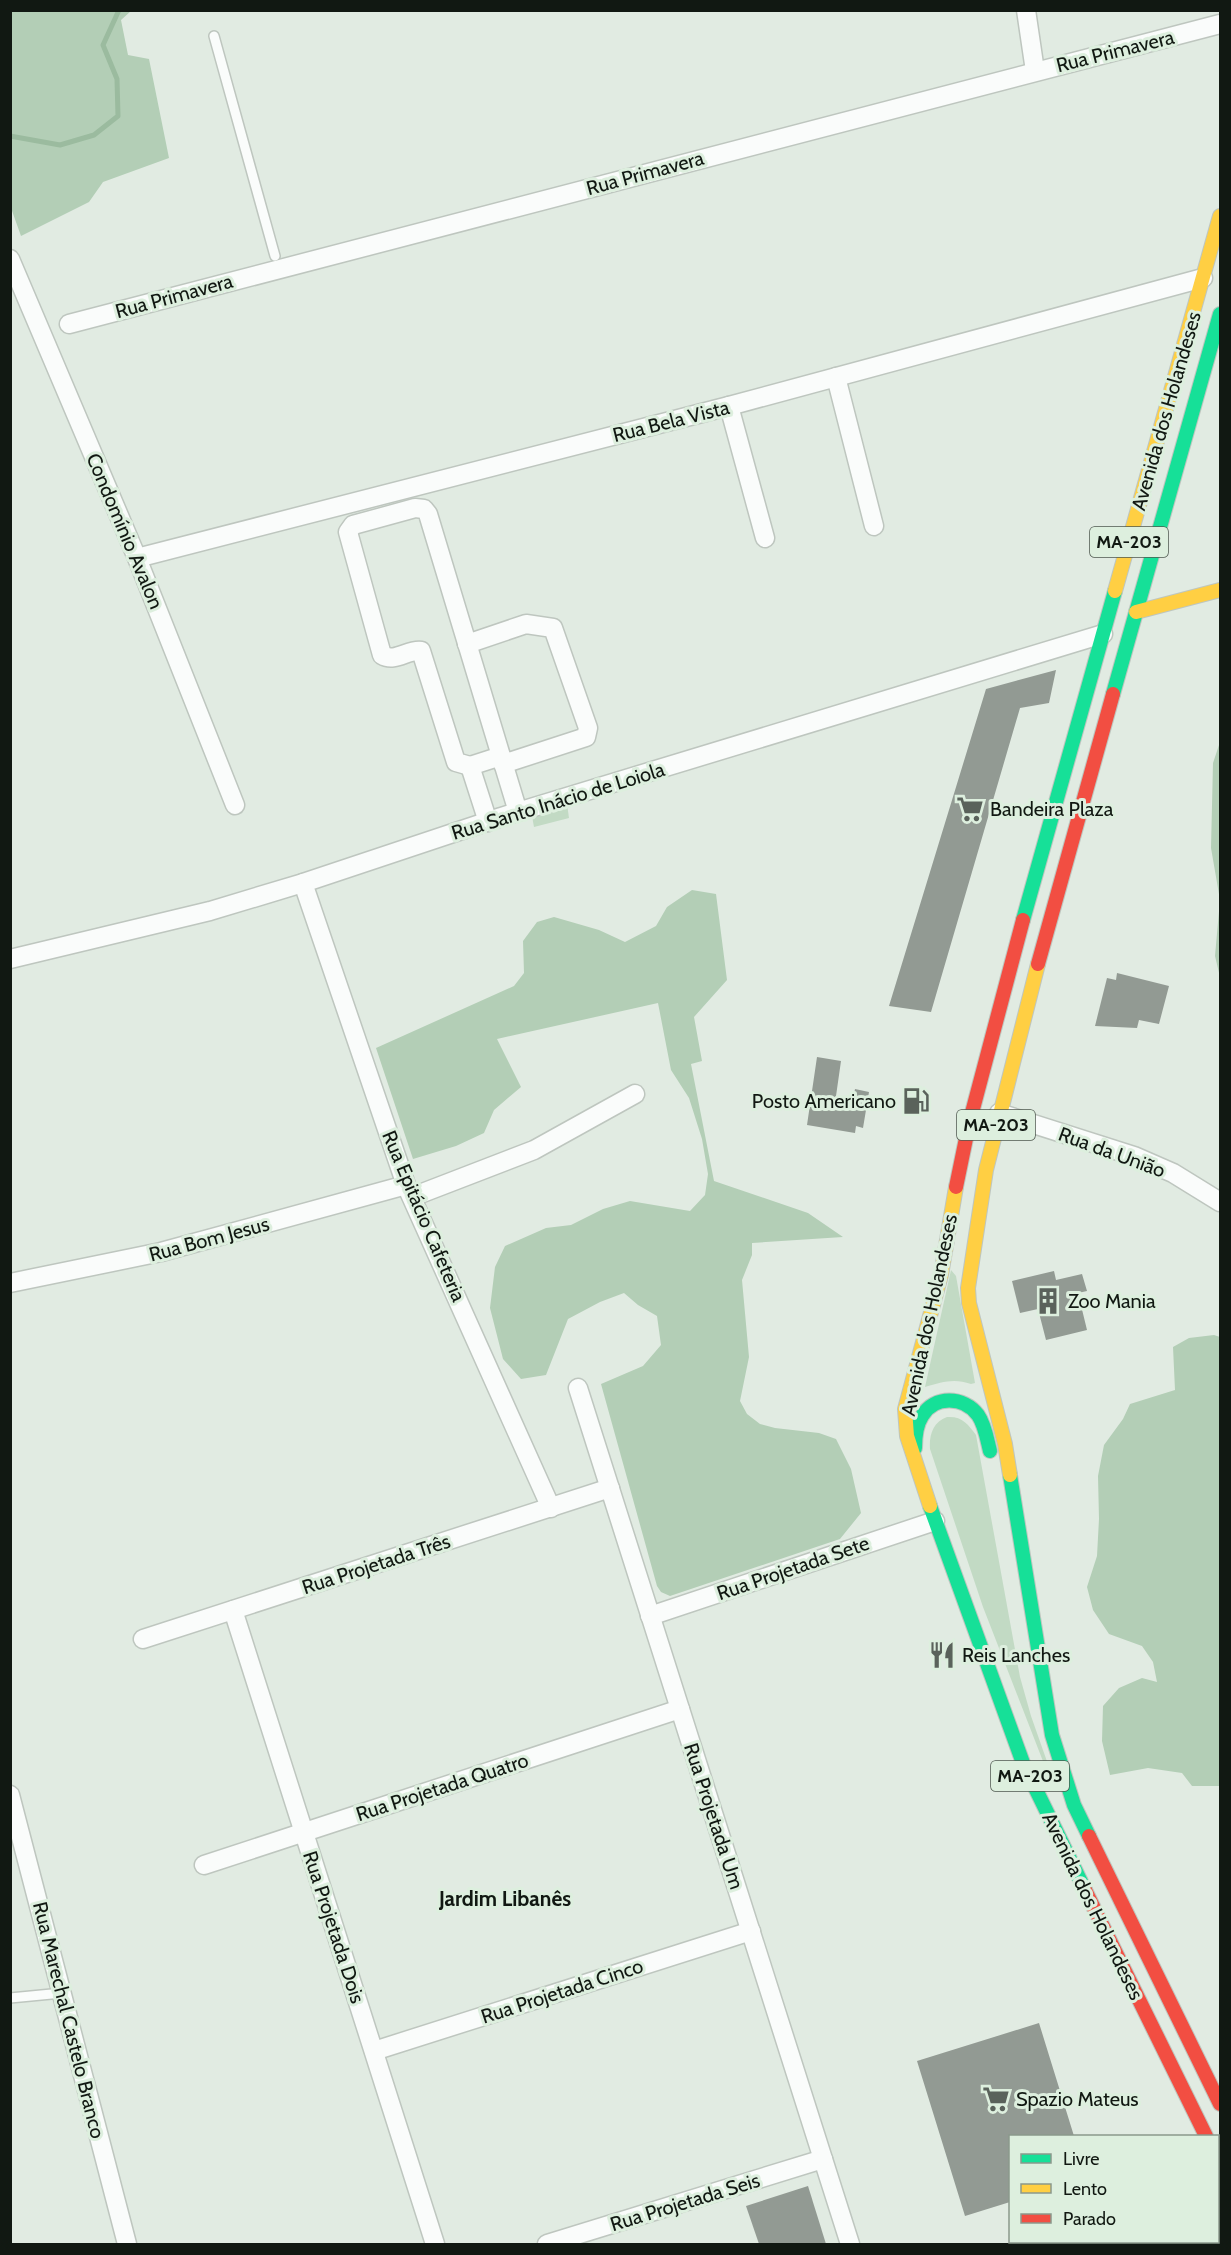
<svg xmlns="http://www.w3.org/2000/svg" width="1231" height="2255" font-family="Cabin,sans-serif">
<rect width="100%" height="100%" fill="#e1ebe2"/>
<g fill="#c2dac4">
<polygon points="567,804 569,818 534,827 532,816"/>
<path d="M951,1270L956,1276L975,1383L971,1384C954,1378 942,1382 925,1387Z"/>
<path d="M947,1417C962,1416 968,1424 976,1435L1020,1677L1031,1716L1050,1770L1046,1769L983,1607L930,1449C929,1435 933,1422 947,1417Z"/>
</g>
<g fill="#b3ceb6">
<polygon points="11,10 131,11 121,20 128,55 149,59 169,158 103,182 89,202 21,236 11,208"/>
<polygon points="1220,742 1220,977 1215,956 1220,900 1211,848 1213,763"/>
<polygon points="692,890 716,894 727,980 694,1017 702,1061 691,1064 714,1181 808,1213 843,1237 752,1243 752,1255 742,1280 749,1357 740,1401 747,1414 760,1424 775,1428 819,1433 836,1439 851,1469 861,1513 840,1539 670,1596 661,1592 657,1586 601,1384 643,1366 661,1345 657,1316 638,1305 624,1293 600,1302 568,1319 546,1375 521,1379 503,1359 490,1308 495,1267 505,1246 546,1228 571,1225 603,1209 630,1201 690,1211 705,1195 708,1174 702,1139 689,1098 671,1070 658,1003 497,1039 521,1087 494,1110 484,1133 456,1146 413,1159 376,1048 514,986 524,973 523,941 537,922 554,917 599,930 625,942 656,926 667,907"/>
<polygon points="1214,1335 1220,1337 1220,1786 1192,1786 1182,1773 1148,1768 1110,1775 1102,1741 1103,1706 1119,1688 1142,1678 1157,1682 1153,1662 1142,1646 1109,1634 1093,1610 1087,1587 1097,1556 1099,1519 1098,1476 1104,1445 1123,1419 1130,1404 1175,1390 1173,1347 1189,1338"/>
</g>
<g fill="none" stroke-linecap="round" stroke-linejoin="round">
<polyline stroke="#9bbb9f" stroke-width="5" points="10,136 60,145 94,135 118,116 117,79 103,45 119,10"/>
</g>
<g fill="#929a93">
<polygon points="1056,670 1049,703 1020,708 931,1012 889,1006 986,689"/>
<polygon points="1117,973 1169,986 1159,1024 1139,1020 1137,1028 1095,1026 1107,978 1116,980"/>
<polygon points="817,1057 841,1061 835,1103 852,1106 855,1089 869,1092 863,1128 856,1126 855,1133 807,1125"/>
<polygon points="1054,1271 1056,1280 1082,1274 1087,1291 1078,1293 1087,1330 1046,1340 1038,1309 1020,1313 1012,1281"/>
<polygon points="1039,2023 1074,2136 1010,2136 1010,2202 965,2216 917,2061"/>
<polygon points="808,2186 826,2244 759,2244 746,2206"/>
</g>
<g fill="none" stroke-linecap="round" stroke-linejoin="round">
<defs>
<g id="lane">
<polyline points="214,36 275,256"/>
<polyline points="10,1998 62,1993"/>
</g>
<g id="street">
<polyline points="1026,10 1035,71"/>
<polyline points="10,259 137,558 235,805"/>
<polyline points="69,324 1220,24"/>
<polyline points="836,377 874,526"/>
<polyline points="729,406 765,538"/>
<polyline points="137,558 729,406 1203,278"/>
<polyline points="467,644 526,624 553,628 588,728 586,737 503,764"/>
<path d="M470,766L456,762L421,651C408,649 395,663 382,655L348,532L353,525L415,508L424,509L428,514L501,756"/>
<polyline points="488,822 470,766 501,756 518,812"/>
<polyline points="303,883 406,1185 551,1508"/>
<polyline points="10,959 210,911 303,883 501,817 1103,634"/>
<polyline points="999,1113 1134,1156 1173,1173 1220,1202"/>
<polyline points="412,1197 534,1150 635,1094"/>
<polyline points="10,1283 161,1252 406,1185"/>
<polyline points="578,1388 850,2244"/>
<polyline points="233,1610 435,2244"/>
<polyline points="650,1616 935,1521"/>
<polyline points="143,1639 610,1488"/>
<polyline points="10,1795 127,2244"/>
<polyline points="204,1865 680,1709"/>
<polyline points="374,2051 751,1931"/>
<polyline points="547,2244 823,2159"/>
</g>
<g id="fast">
<polyline points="1113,694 1220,314"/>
<polyline points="1023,920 1115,591"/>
<path d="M915,1448C915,1437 916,1425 922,1416C934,1395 964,1396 978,1415C985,1425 987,1439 990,1451"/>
<polyline points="1010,1475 1052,1735 1074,1805 1089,1836"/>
<polyline points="930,1506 1023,1763 1085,1890"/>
</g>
<g id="slow">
<polyline points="1115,591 1220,216"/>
<polyline points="1136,612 1220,590"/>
<polyline points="1010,1475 1005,1444 969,1303 968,1288 986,1170 1038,964"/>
<polyline points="930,1506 907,1436 905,1409 941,1275 956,1187"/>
<polyline points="1218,2160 1220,2166"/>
</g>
<g id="jam">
<polyline points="1038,964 1113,694"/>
<polyline points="956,1187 969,1124 1023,920"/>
<polyline points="1089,1836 1220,2104"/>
<polyline points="1085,1890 1206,2136"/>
<polyline points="1105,2244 1112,2242"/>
</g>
</defs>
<use href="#lane" stroke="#bec6bf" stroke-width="12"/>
<use href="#street" stroke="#bec6bf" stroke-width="21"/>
<use href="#fast" stroke="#bec6bf" stroke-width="16"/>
<use href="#slow" stroke="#bec6bf" stroke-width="16"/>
<use href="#jam" stroke="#bec6bf" stroke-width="16"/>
<use href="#lane" stroke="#fafcfb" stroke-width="9"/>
<use href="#street" stroke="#fafcfb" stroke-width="18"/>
<use href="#fast" stroke="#16e098" stroke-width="14"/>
<use href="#slow" stroke="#ffcf43" stroke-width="14"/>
<use href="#jam" stroke="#f24e42" stroke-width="14"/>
</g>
<defs>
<symbol id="supermarket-bare" viewBox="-9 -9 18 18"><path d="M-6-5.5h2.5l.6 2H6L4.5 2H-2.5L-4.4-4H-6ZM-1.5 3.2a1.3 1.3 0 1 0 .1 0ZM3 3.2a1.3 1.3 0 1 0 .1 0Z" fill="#5a625b" stroke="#ddefde" stroke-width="2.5" paint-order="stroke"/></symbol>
<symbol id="fuel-bare" viewBox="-9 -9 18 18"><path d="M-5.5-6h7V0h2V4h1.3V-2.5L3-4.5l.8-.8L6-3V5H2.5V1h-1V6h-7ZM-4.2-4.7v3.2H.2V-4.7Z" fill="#5a625b" stroke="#ddefde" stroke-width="2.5" paint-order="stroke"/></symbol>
<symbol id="building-bare" viewBox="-9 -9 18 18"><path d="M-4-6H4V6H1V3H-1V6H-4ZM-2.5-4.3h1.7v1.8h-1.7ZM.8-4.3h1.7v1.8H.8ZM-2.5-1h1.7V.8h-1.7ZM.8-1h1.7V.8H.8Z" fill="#5a625b" stroke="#ddefde" stroke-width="2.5" paint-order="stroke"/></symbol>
<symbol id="restaurant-bare" viewBox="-9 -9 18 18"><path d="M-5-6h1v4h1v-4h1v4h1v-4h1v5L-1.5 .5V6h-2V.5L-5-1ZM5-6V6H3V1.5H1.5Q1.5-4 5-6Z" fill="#5a625b" stroke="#ddefde" stroke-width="2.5" paint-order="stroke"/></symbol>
</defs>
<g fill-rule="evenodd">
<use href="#supermarket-bare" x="951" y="790" width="38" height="38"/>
<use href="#fuel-bare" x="897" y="1082" width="38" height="38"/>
<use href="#building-bare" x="1029" y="1282" width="38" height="38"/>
<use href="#restaurant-bare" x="923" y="1636" width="38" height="38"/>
<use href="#supermarket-bare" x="977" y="2080" width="38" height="38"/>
</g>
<g text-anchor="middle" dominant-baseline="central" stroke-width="6" stroke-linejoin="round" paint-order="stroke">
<g fill="#ddefde" stroke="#4e584f" stroke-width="1.5">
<rect x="1090" y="527" width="78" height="30" rx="4.5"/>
<rect x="957" y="1110" width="78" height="30" rx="4.5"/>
<rect x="991" y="1761" width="78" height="30" rx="4.5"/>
</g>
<g font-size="18" font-weight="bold" fill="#111812">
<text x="1129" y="542">MA-203</text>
<text x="996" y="1125">MA-203</text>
<text x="1030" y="1776">MA-203</text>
</g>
<g font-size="20" fill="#111812" stroke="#ddefde">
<text transform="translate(1115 51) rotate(-14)">Rua Primavera</text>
<text transform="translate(645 173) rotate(-15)">Rua Primavera</text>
<text transform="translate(174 296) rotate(-15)">Rua Primavera</text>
<text transform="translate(1166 411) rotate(-74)">Avenida dos Holandeses</text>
<text transform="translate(671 421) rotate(-14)">Rua Bela Vista</text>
<text transform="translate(125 531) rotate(67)">Condomínio Avalon</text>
<text transform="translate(558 801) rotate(-17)">Rua Santo Inácio de Loiola</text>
<text transform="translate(1112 1152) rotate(20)">Rua da União</text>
<text transform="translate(424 1216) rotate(67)">Rua Epitácio Cafeteria</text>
<text transform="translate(209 1239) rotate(-15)">Rua Bom Jesus</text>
<text transform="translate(929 1315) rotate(-78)">Avenida dos Holandeses</text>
<text transform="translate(376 1564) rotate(-18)">Rua Projetada Três</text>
<text transform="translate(793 1568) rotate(-19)">Rua Projetada Sete</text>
<text transform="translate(442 1787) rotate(-18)">Rua Projetada Quatro</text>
<text transform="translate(714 1816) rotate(72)">Rua Projetada Um</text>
<text transform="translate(1093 1906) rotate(64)">Avenida dos Holandeses</text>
<text transform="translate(334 1927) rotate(72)">Rua Projetada Dois</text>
<text transform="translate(562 1991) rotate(-18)">Rua Projetada Cinco</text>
<text transform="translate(69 2020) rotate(76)">Rua Marechal Castelo Branco</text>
<text transform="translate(685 2202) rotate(-17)">Rua Projetada Seis</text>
</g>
<g font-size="20" fill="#111812" stroke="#ddefde" text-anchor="start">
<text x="990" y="809">Bandeira Plaza</text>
<text x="896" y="1101" text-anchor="end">Posto Americano</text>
<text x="1068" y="1301">Zoo Mania</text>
<text x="962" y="1655">Reis Lanches</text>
<text x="1016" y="2099">Spazio Mateus</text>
</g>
<g font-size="21" font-weight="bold" fill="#111812" stroke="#ddefde">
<text x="505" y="1898">Jardim Libanês</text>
</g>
</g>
<rect width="1231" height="2255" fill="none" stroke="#111812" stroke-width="24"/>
<rect x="1009" y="2135" width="210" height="108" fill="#ddefde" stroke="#8b998c" stroke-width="1.5"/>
<rect x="1021" y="2154" width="30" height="9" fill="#16e098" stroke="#8b998c" stroke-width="1.5"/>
<text x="1063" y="2165" font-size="18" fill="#111812">Livre</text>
<rect x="1021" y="2184" width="30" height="9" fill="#ffcf43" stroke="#8b998c" stroke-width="1.5"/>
<text x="1063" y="2195" font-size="18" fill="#111812">Lento</text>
<rect x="1021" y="2214" width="30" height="9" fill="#f24e42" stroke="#8b998c" stroke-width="1.5"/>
<text x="1063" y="2225" font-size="18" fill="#111812">Parado</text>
</svg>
